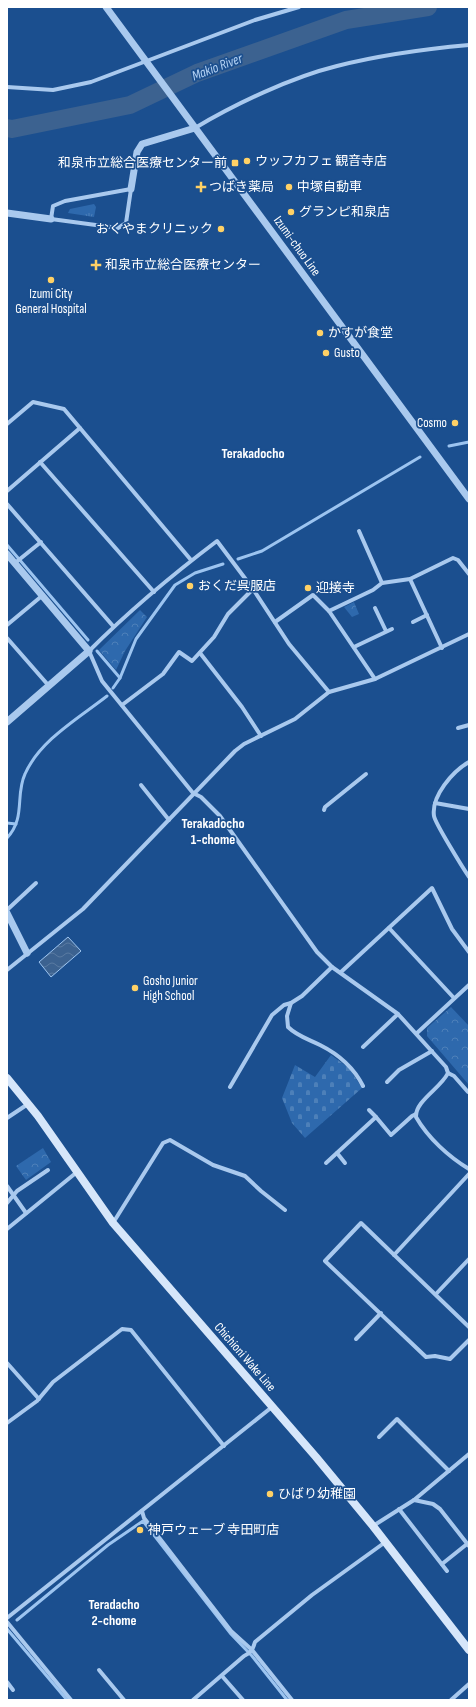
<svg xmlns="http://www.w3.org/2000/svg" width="476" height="1707" font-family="'Sofia Sans Condensed','Noto Sans JP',sans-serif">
<defs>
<pattern id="grass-tufts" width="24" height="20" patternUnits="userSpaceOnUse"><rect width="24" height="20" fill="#2e69ad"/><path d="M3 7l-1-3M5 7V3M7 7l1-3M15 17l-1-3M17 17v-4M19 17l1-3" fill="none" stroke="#4d80b9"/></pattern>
<pattern id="forest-crowns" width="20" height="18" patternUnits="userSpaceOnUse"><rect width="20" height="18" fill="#2e69ad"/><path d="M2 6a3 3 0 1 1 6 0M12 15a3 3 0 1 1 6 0" fill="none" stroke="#4d80b9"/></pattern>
<pattern id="cemetery-stones" width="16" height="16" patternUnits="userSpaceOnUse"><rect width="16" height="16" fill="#2e69ad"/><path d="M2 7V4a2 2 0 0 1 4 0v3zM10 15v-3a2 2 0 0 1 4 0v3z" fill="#4d80b9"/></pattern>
<pattern id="water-waves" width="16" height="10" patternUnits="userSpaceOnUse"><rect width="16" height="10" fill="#3c6290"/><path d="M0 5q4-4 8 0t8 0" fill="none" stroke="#597aa1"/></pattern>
</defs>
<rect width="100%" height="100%" fill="#1b4f8f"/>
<polygon fill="url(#grass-tufts)" points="94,204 96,207 94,217 68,213 70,209"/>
<g fill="url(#forest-crowns)">
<polygon points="354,602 359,614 352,617 344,607"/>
<polygon points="140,610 147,617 125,651 116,670 99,650"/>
<polygon points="451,1007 469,1026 469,1085 427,1036 427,1028"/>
<polygon points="43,1148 51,1162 26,1180 16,1166"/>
</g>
<polygon fill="url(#cemetery-stones)" points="331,1055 349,1068 362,1088 305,1138 292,1123 282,1098 295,1065 315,1077"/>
<polygon fill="url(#water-waves)" stroke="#9cc4f0" points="68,937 81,951 51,977 39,962"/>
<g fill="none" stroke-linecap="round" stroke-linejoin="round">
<g stroke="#9cc4f0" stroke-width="3">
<polyline points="449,446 469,442"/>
<polyline points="7,545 88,640"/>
<polyline points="238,559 262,551 420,457"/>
<polyline points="97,651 120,678"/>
<polyline points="113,688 120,678 136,639 175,585 195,573 223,564"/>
<polyline points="7,823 16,824"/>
<path d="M7,838C26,818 15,795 25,774C40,740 79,718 107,696"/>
<polyline points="17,1620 108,1545 143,1521 231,1634 252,1656 287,1700"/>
<polyline points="7,1629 67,1700"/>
</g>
<polyline stroke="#3c6290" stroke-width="18" points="7,128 12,129 130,105 197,73 346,20 428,7"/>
<g stroke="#a9c9ee" stroke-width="4">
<polyline points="7,87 53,90 91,82 255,20 299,7"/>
<path d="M195,128C235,104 292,77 337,66C380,55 425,49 469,45"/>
<polygon points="131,189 126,223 118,228 51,219 53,206 65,201"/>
<polyline points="7,424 33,402 64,409 191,560"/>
<polyline points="40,462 154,592"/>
<polyline points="7,491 80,428"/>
<polyline points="7,504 113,626"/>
<polyline points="359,531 382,583"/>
<polyline points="15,563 41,542"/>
<polyline points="410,579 442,648"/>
<polyline points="375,608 386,631"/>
<polyline points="275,622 313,595 329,611"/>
<polyline points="413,622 427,615"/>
<polyline points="7,625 43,595"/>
<polyline points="7,638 49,686"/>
<polyline points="354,647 392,629"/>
<polyline points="200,653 242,707 261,736"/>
<polyline points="375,679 329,611 373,590 382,583 410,579 453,558 458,560 469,574"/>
<path d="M329,692L289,644L253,589L217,541C172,575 129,611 89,651L102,681L193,793L201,797L220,816L317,952L332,967L398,1014L446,1067L448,1073C441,1088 415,1101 416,1117C428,1138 449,1157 469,1169"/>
<polyline points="122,705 163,674 179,652 192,661 214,637 228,614 253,589"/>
<polyline points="458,728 469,725"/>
<path d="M469,762C453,771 431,796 434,816C435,823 463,868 469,877"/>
<polyline points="141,785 169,820"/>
<polyline points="435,803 469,809"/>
<polyline points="324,810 325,807 366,774"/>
<polyline points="7,910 36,883"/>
<polyline points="389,928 454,998"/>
<polyline points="7,970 83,909 235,751 244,744 295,719 329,692 375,679 469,634"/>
<polyline points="341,972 432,888 452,929 469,952"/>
<path d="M291,1003L287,1016L288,1027C297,1036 308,1039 320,1045C338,1054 354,1068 363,1086"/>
<polyline points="417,1033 469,985"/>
<polyline points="363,1047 398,1014"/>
<polyline points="448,1073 454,1076 468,1092"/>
<polyline points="387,1082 399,1070 432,1051"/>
<polyline points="230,1087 272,1015 284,1005 291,1003 302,996 332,967"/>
<polyline points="369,1110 376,1117"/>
<polyline points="7,1118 28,1104"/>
<polyline points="337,1153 345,1163"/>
<polyline points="326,1163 376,1117 391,1135 412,1116 416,1114"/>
<polyline points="7,1186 26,1213"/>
<polyline points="7,1203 17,1191 48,1170"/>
<polyline points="113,1223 163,1143 170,1140 213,1165 245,1176 261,1191 285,1210"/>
<polyline points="7,1229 77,1172"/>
<polyline points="394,1255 469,1174"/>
<polyline points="436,1294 469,1259"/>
<polyline points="469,1327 361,1223 325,1261 426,1357 435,1356 450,1359 469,1340"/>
<polyline points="356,1339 381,1313"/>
<polyline points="7,1363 39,1399"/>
<polyline points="7,1423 37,1401 53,1382 122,1329 131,1330 224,1446"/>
<polyline points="379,1437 397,1419 449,1471"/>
<polyline points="414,1500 433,1504 440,1509 469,1546"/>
<polyline points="399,1509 447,1571"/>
<polyline points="142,1511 144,1518 231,1631 252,1650 292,1700"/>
<polyline points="373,1526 414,1500 469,1454"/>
<polyline points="442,1564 467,1544"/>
<polyline points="7,1618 272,1407"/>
<polyline points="7,1622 71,1700"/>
<polyline points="99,1670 124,1700"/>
<polyline points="222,1676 243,1700"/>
<polyline points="7,1682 13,1690"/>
<path d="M193,1700L244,1656C251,1653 253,1649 255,1642L312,1595L384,1543"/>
<polyline points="451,1700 469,1684"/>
</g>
<g stroke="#a9c9ee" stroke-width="7">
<polyline points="106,7 469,499"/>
<polyline points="131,189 137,152 142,144 195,128"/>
<polyline points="7,213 51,219"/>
<polyline points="7,554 89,651 7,722"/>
<polyline points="7,913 27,953"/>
</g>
<polyline stroke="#d6e6fa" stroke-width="8" points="7,1078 38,1116 113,1223 316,1457 373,1526 469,1650"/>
</g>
<g fill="#ffd166" stroke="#1b4f8f" stroke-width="1.5">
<circle cx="247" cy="161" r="4"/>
<rect x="231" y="159" width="8" height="8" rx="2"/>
<path d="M199 181h4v4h4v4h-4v4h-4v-4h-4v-4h4z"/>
<circle cx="289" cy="187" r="4"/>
<circle cx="291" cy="212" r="4"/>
<circle cx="221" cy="229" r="4"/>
<path d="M94 259h4v4h4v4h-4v4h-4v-4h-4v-4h4z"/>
<circle cx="51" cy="280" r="4"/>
<circle cx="320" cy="333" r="4"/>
<circle cx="326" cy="353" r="4"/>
<circle cx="455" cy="423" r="4"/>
<circle cx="190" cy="586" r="4"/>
<circle cx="308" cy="588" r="4"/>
<circle cx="135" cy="988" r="4"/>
<circle cx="270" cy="1494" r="4"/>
<circle cx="140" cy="1530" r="4"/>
</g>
<g text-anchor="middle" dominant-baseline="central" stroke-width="3.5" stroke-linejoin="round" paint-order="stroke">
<g font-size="13" fill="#fff" stroke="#1b4f8f" text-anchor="start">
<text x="255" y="161">ウッフカフェ 観音寺店</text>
<text x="227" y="163" text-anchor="end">和泉市立総合医療センター前</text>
<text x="209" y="187">つばき薬局</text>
<text x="297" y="187">中塚自動車</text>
<text x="299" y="212">グランピ和泉店</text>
<text x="213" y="229" text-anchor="end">おくやまクリニック</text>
<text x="105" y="265">和泉市立総合医療センター</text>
<text x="51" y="294" text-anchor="middle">Izumi City<tspan x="51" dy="15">General Hospital</tspan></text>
<text x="328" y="333">かすが食堂</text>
<text x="334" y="353">Gusto</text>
<text x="447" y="423" text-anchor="end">Cosmo</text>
<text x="198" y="586">おくだ呉服店</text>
<text x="316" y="588">迎接寺</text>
<text x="143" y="981">Gosho Junior<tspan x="143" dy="15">High School</tspan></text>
<text x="278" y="1494">ひばり幼稚園</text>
<text x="148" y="1530">神戸ウェーブ 寺田町店</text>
</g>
<g font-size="13" fill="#fff" stroke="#1b4f8f">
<text transform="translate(297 246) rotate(54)">Izumi-chuo Line</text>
<text transform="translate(245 1357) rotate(49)">Chichioni Wake Line</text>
</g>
<g font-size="14" font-style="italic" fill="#b5d3f5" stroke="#1b4f8f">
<text transform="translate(217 67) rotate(-21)">Makio River</text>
</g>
<g font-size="14" font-weight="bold" fill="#fff" stroke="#1b4f8f">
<text x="253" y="453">Terakadocho</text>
<text x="213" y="823">Terakadocho<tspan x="213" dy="16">1-chome</tspan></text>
<text x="114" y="1604">Teradacho<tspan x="114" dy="16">2-chome</tspan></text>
</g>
</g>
<rect width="476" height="1707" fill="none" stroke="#ffffff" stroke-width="16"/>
</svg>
